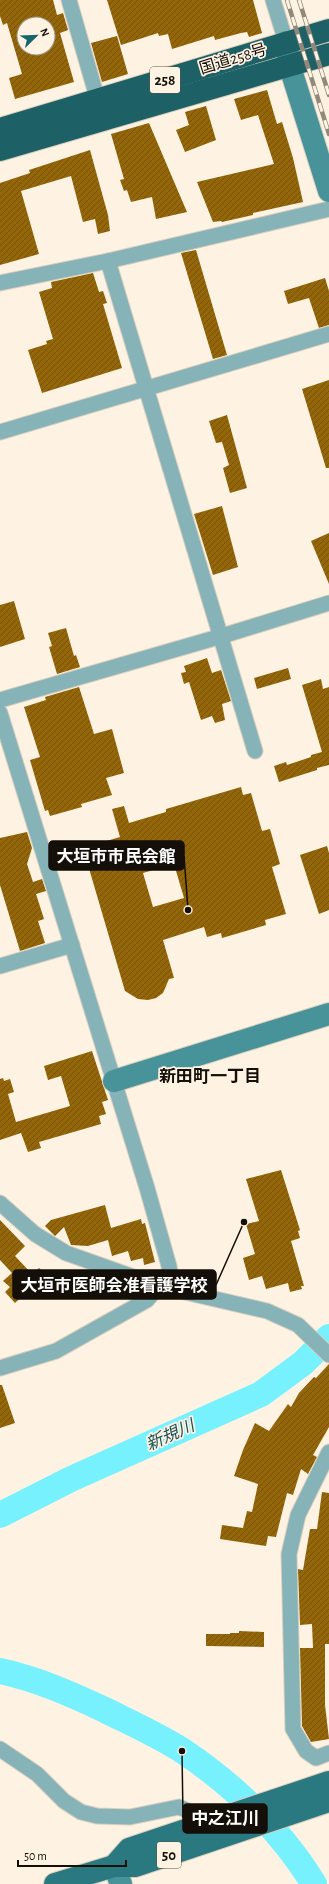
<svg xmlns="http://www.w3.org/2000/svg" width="329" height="1884" font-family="'Alegreya Sans','Noto Sans JP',sans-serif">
<defs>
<pattern id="building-hatch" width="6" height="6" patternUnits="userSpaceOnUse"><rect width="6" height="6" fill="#936609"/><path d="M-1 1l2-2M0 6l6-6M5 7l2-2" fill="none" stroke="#775208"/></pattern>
</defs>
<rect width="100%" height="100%" fill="#fef3e2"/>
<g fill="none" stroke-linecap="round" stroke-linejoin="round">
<g stroke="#77f1fd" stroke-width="26">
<polyline points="0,1515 71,1479 261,1394 303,1363 329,1337"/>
<path d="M0,1671C37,1679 71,1694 105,1710C131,1723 158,1735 183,1751C235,1786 281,1831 314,1884"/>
</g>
</g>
<g fill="url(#building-hatch)" fill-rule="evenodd">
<path d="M0,0H53L57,15L63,13L68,30L60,33L74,82L15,99L9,78L22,74L7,23L3,25L0,16ZM24,24H48V48H24Z"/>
<polygon points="107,0 253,0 262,33 249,37 247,32 241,33 215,40 214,36 172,49 168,34 159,36 158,33 121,45"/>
<polygon points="117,36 128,74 102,82 91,43"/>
<polygon points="267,90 277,124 282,122 293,158 303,202 253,213 253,215 222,222 221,221 213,222 197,182 274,164 258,115 241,120 234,99"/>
<polygon points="206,106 216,140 185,152 176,130 189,125 185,112"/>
<polygon points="149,123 175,184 187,212 156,219 152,197 131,202 127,190 124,191 120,180 124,179 111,134"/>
<polygon points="90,150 108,215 110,231 98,234 95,219 83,222 71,176 21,191 39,254 0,265 0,183 30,173 29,170"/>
<polygon points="196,250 227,355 213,359 181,253"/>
<polygon points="93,273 99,292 103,291 107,303 103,304 122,368 42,393 28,350 47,344 46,341 53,339 39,292 52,288 51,282"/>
<polygon points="325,278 329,291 329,325 319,328 309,298 288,304 284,291"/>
<polygon points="329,380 329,468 326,468 302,389"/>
<polygon points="227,415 247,488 230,493 223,468 229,465 222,442 216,443 209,421"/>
<polygon points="222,506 238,567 213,575 194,514"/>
<polygon points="329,533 329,584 311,541"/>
<polygon points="14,601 25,639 0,647 0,605"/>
<polygon points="66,628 74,656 76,655 80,667 57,674 49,647 52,646 48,633"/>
<polygon points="207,658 212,673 221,670 231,701 222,704 225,720 215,723 212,716 201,720 189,682 184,684 181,673 186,672 184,666"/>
<polygon points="288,668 291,679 257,689 254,678"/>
<polygon points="321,679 323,689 329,687 329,765 317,768 317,770 279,782 274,766 286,762 287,765 311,757 311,755 322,752 302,685"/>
<polygon points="79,687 94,734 112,729 124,773 106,778 112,795 81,804 82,807 50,816 48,810 45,811 30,760 40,757 24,707 46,700 45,697"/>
<path d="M241,787L243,795L251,793L262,831L270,829L280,864L272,867L286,914L265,920L266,925L222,938L221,933L207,937L204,927L163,940L174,978L169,979L163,993L156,998L148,1000L138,999L125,991L83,848L120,837L112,809L124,806L129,823L166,812V809ZM174,864L184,898L153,907L143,873Z"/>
<polygon points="27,832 32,848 27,864 33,882 42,879 46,891 36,894 44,919 38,921 45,943 20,951 0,885 0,838"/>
<polygon points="327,846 329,853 329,910 319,914 300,855"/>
<polygon points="92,1051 108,1100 102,1102 106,1114 99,1116 101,1124 39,1142 41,1148 28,1152 21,1133 0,1140 0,1079 3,1078 4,1081 10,1079 14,1092 8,1094 16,1122 70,1106 61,1076 48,1080 44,1066"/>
<polygon points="281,1170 300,1230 298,1231 300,1238 291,1241 304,1286 301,1286 302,1289 290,1292 288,1283 266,1289 262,1276 249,1280 243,1258 255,1254 246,1224 259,1221 246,1179"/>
<polygon points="105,1205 111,1228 141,1219 142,1224 145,1223 155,1262 144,1265 143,1258 131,1261 128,1251 112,1256 108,1240 88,1246 71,1245 64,1227 55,1236 45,1226 51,1220"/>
<polygon points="0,1220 25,1246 15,1256 32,1274 39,1268 47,1276 38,1284 37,1282 15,1303 5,1292 10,1287 3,1281 12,1273 0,1260"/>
<polygon points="329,1364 329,1427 313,1455 317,1457 308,1474 301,1469 293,1495 287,1493 276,1537 268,1536 266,1546 220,1539 222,1525 243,1528 247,1511 252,1512 258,1484 234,1476 243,1450 255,1423 269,1431 288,1404 291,1407 299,1393 314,1377 316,1378"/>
<polygon points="0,1385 2,1385 15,1423 0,1428"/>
<polygon points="322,1492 329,1493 329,1644 325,1644 325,1705 329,1739 311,1742 302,1726 300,1648 313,1648 312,1624 300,1625 298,1569 303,1570 310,1529 317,1529"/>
<polygon points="239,1631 264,1632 264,1647 206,1646 206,1634 230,1634 230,1633 239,1633"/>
</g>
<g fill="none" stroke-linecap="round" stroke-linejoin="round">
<defs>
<g id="street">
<polyline points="69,0 98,101"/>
<polyline points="273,0 286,42"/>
<polyline points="108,261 255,751"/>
<polyline points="0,283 108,261 329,209"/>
<polyline points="0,432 329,334"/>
<polyline points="0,700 222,636 329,603"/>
<polyline points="0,713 147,1188 169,1266 173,1290"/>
<polyline points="0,966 72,945"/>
<polyline points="0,1203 35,1234 66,1253 159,1286 267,1311 298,1325 329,1355"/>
<polyline points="0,1368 56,1351 147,1300 159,1286"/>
<polyline points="329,1452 298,1515 289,1554 293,1729 306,1751 316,1758 329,1753"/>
<polyline points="0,1749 37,1774 64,1801 81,1812 97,1816 130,1817 179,1807 193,1813 199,1825"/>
</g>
<g id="secondary">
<polyline points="286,42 290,67 329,191"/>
<polyline points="114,1081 329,1014"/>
<polyline points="114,1866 121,1884"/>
</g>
<g id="primary">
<polyline points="114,1866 129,1849 329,1782"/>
<polyline points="55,1884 114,1866 135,1866 329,1801"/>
</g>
<g id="highway">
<polyline points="0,129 329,30"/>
<polyline points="0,150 329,54"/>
</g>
</defs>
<use href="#street" stroke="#d9cfbf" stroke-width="17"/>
<use href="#secondary" stroke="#d9cfbf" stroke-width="24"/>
<use href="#primary" stroke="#d9cfbf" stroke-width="24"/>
<use href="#highway" stroke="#d9cfbf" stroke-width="24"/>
<use href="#street" stroke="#85b3b8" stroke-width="15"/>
<use href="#secondary" stroke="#48939a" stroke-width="22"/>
<use href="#primary" stroke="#2b7980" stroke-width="22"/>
<use href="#highway" stroke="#1d6167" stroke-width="22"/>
<defs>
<g id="rail">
<polyline points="287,0 329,134"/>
<polyline points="299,0 329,95"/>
</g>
</defs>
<use href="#rail" stroke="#91897c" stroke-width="4.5"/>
<use href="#rail" stroke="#fef3e2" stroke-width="3" stroke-dasharray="9" stroke-linecap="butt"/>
</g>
<g text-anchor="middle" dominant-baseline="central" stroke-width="3.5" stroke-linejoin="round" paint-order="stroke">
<g fill="#fef3e2" stroke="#5a5349" stroke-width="1">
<rect x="150" y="67" width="30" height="26" rx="3"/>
<rect x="157" y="1842" width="24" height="26" rx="3"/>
</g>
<g font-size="15" font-weight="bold" fill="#140f08">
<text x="165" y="80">258</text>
<text x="169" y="1855">50</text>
</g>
<g font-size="16" fill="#140f08" stroke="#fef3e2">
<text transform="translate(233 59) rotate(-17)">国道258号</text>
</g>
<g font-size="17" font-weight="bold" fill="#140f08" stroke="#fef3e2">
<text x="210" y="1076">新田町一丁目</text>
</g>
<g font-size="17" font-style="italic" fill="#1b5156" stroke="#fef3e2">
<text transform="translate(170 1435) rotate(-24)">新規川</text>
</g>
</g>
<path fill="none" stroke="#140f08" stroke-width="1.5" d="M188 910L184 856M244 1222L216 1285M182 1751L183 1818"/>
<g fill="#140f08" stroke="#fef3e2" stroke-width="1.5">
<circle cx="188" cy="910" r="4"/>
<circle cx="244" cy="1222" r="4"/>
<circle cx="182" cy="1751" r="4"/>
</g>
<g fill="#140f08" stroke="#140f08" stroke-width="1.5">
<rect x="49" y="841" width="135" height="29" rx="4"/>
<rect x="13" y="1270" width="203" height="29" rx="4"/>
<rect x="183" y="1804" width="84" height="29" rx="4"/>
</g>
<g font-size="17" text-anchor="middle" font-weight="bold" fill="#fff">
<text x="116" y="862">大垣市市民会館</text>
<text x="114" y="1291">大垣市医師会准看護学校</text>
<text x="225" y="1824">中之江川</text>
</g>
<g transform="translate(36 36) rotate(67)"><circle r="19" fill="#fef3e2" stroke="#a0988b"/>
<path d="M0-3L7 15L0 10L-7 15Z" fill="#17656c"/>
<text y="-6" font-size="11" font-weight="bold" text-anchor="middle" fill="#140f08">N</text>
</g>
<path d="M18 1860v6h108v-6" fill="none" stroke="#140f08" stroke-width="2"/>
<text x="24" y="1860" font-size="12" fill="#140f08" stroke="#fef3e2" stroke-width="3" paint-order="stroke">50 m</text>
</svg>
